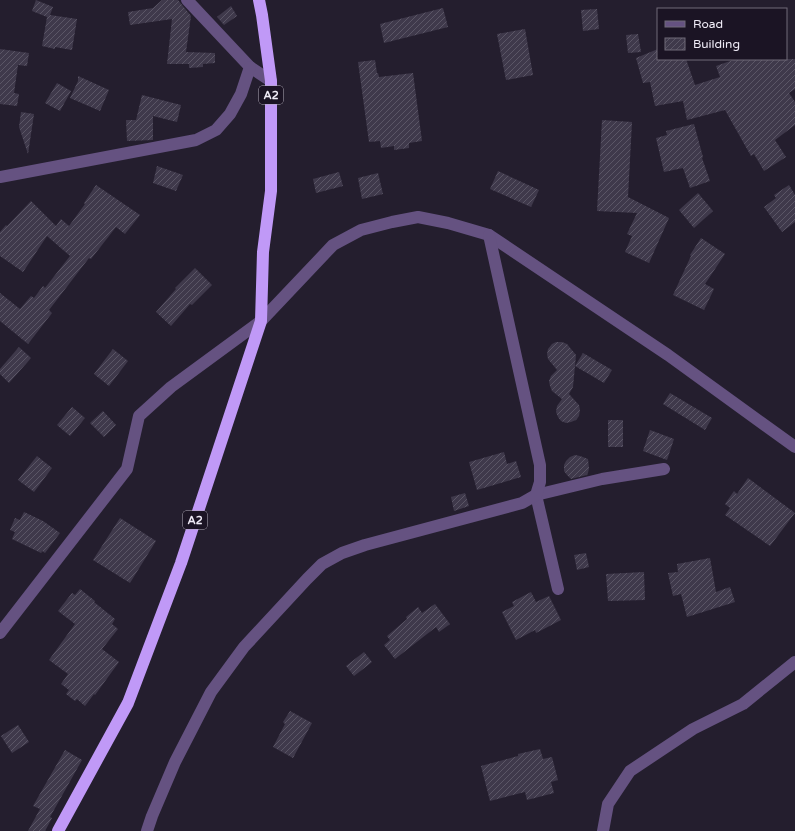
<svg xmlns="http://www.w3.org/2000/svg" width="795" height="831" font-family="'Varela Round',sans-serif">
<defs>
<pattern id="building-hatch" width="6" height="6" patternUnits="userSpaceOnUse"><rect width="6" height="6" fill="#3f394b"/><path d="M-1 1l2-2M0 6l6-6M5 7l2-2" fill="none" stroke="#5b5666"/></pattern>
</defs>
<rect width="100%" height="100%" fill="#241e2e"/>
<g fill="url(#building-hatch)">
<polygon points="36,0 53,7 50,15 77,19 72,50 55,47 55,49 42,46 47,17 32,11"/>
<polygon points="162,0 178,0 191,16 186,52 215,53 215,63 203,64 203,67 189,68 189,64 167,64 172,19 130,25 128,12 153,8"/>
<polygon points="231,6 237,16 224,25 217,17"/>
<polygon points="443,8 448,27 384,43 380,24"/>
<polygon points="597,9 599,29 583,31 581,10"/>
<polygon points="525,29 533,75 506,80 497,34"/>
<polygon points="638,34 641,52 628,53 626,35"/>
<polygon points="0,49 29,53 27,66 18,65 14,93 19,94 17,106 0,104"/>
<polygon points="658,49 658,59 686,59 695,85 720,77 716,66 736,59 795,59 795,89 789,93 795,102 795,125 775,140 786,157 764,171 754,154 751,156 725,110 687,120 683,101 655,106 650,82 643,83 636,58"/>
<polygon points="375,60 377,73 378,73 379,77 413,73 422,141 409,143 409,148 394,150 394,146 381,148 380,141 369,142 358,62"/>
<polygon points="78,76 109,90 100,111 70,98 78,81"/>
<polygon points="57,83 71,91 60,111 45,103"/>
<polygon points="142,95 181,105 177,122 153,116 153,140 127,141 126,120 136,120"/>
<polygon points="21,112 34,114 28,154 19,127"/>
<polygon points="602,120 632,122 628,197 669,218 649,263 625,252 632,236 627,234 637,213 597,211"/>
<polygon points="694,124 703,157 702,158 710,181 690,188 683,168 664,172 656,138 667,135 666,131"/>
<polygon points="157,166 183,175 176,191 153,183"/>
<polygon points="498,171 539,190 531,207 490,189"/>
<polygon points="339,172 343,186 316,193 313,179"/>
<polygon points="378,173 383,194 362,199 358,178"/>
<polygon points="96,185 140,215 125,234 116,227 91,259 89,258 49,310 52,313 28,344 0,321 0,293 20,309 31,296 34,298 43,286 45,288 70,256 47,236 23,272 0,256 0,232 6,225 7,226 31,201 56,226 61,219 69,226 85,204 84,203"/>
<polygon points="789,185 795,195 795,222 782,232 764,207 776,198 774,195"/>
<polygon points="698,193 713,211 694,228 679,210"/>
<polygon points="701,238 725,254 705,284 714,289 704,310 673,295 691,256 690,255"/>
<polygon points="195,268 212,285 192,305 190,304 171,326 156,312 176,289 175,288"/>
<polygon points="556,342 562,342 567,344 576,355 573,387 569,394 579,405 580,410 579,416 576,420 571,422 566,423 561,421 558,417 556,412 557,406 562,399 552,391 550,386 549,381 551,376 557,370 548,359 547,354 548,349 552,344"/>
<polygon points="19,347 31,358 9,383 0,374 0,369"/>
<polygon points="113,349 128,361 109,386 94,374"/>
<polygon points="583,353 612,370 604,383 575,366"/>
<polygon points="670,393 712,418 705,430 663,404"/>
<polygon points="72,407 85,418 70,436 57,425"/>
<polygon points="103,411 116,425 104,437 90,423"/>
<rect x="608" y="420" width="15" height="27"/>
<polygon points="650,430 674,439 667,460 643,451"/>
<polygon points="504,452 507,464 516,461 521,477 477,490 469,462"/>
<polygon points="575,455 580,456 588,459 589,468 588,473 587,475 571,479 567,475 564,471 564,465 566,461 570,457"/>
<polygon points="37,456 52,468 34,492 18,480"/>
<polygon points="748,478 795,513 770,546 725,515 730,508 725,504 734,491 737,494"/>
<polygon points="465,493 469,506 454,511 451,497"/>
<polygon points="24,512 43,521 60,533 45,553 42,551 41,553 12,539 15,532 10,530 15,518 20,520"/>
<polygon points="120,518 156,541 130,583 93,560"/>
<polygon points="586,553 589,567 577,570 574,555"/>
<polygon points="710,558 716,592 730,587 735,602 687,617 681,594 673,596 668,573 678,572 677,564"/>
<polygon points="644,572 645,600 608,601 606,574"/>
<polygon points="80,589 95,601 94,602 115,619 112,624 118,629 102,649 119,662 95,695 94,694 85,706 77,699 75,701 66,694 69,690 61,684 68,674 49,660 75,624 58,611 72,593 75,595"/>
<polygon points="531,592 536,602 549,596 561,620 536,633 535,630 516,640 502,612 514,606 512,602"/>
<polygon points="435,604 450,624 439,632 436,627 395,659 384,645 390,640 387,636 407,619 406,617 418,607 422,613"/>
<polygon points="364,652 372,662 354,676 346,666"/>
<polygon points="290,711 312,723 293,758 273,747 285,724 283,722"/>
<polygon points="18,725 29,742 12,753 1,736"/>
<polygon points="540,749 543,759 552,757 558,780 551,782 554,793 527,800 525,792 490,801 481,766 518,756 518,754"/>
<polygon points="65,750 82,760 50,817 52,818 45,831 28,831 40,809 33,806"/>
</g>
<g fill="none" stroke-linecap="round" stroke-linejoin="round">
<g stroke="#655281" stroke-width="12">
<polyline points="187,0 250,67 271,81"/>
<polyline points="0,177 196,140 216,130 230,114 241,94 250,67"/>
<polyline points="558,589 536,495 602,479 664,469"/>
<polyline points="0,633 127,469 139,416 171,387 261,321 333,245 361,230 392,222 418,217 448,223 489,235 668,355 795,447"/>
<polyline points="147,831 152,816 175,762 211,692 244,647 307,579 322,564 342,553 365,545 522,503 536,495 540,482 540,465 489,235"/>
<polyline points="603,831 608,804 630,771 693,729 743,704 795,662"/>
</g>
<polyline stroke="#c099f7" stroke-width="12" points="58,831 128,703 181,563 261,321 263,252 271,191 271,81 262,15 259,0"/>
</g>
<g text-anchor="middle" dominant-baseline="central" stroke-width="3" stroke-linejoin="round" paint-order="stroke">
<g fill="#1b1424" stroke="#b0abb8" stroke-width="1">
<rect x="259" y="86" width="24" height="18" rx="3"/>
<rect x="183" y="511" width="24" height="18" rx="3"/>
</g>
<g font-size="11" font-weight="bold" fill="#f0ecf7">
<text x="271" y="95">A2</text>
<text x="195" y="520">A2</text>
</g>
</g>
<rect x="657" y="8" width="130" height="52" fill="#1b1424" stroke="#706a78"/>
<rect x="665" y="21" width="20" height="6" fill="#655281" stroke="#706a78"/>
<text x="693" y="28" font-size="12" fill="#f0ecf7">Road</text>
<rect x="665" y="38" width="20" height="12" fill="url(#building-hatch)" stroke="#706a78"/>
<text x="693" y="48" font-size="12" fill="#f0ecf7">Building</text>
</svg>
